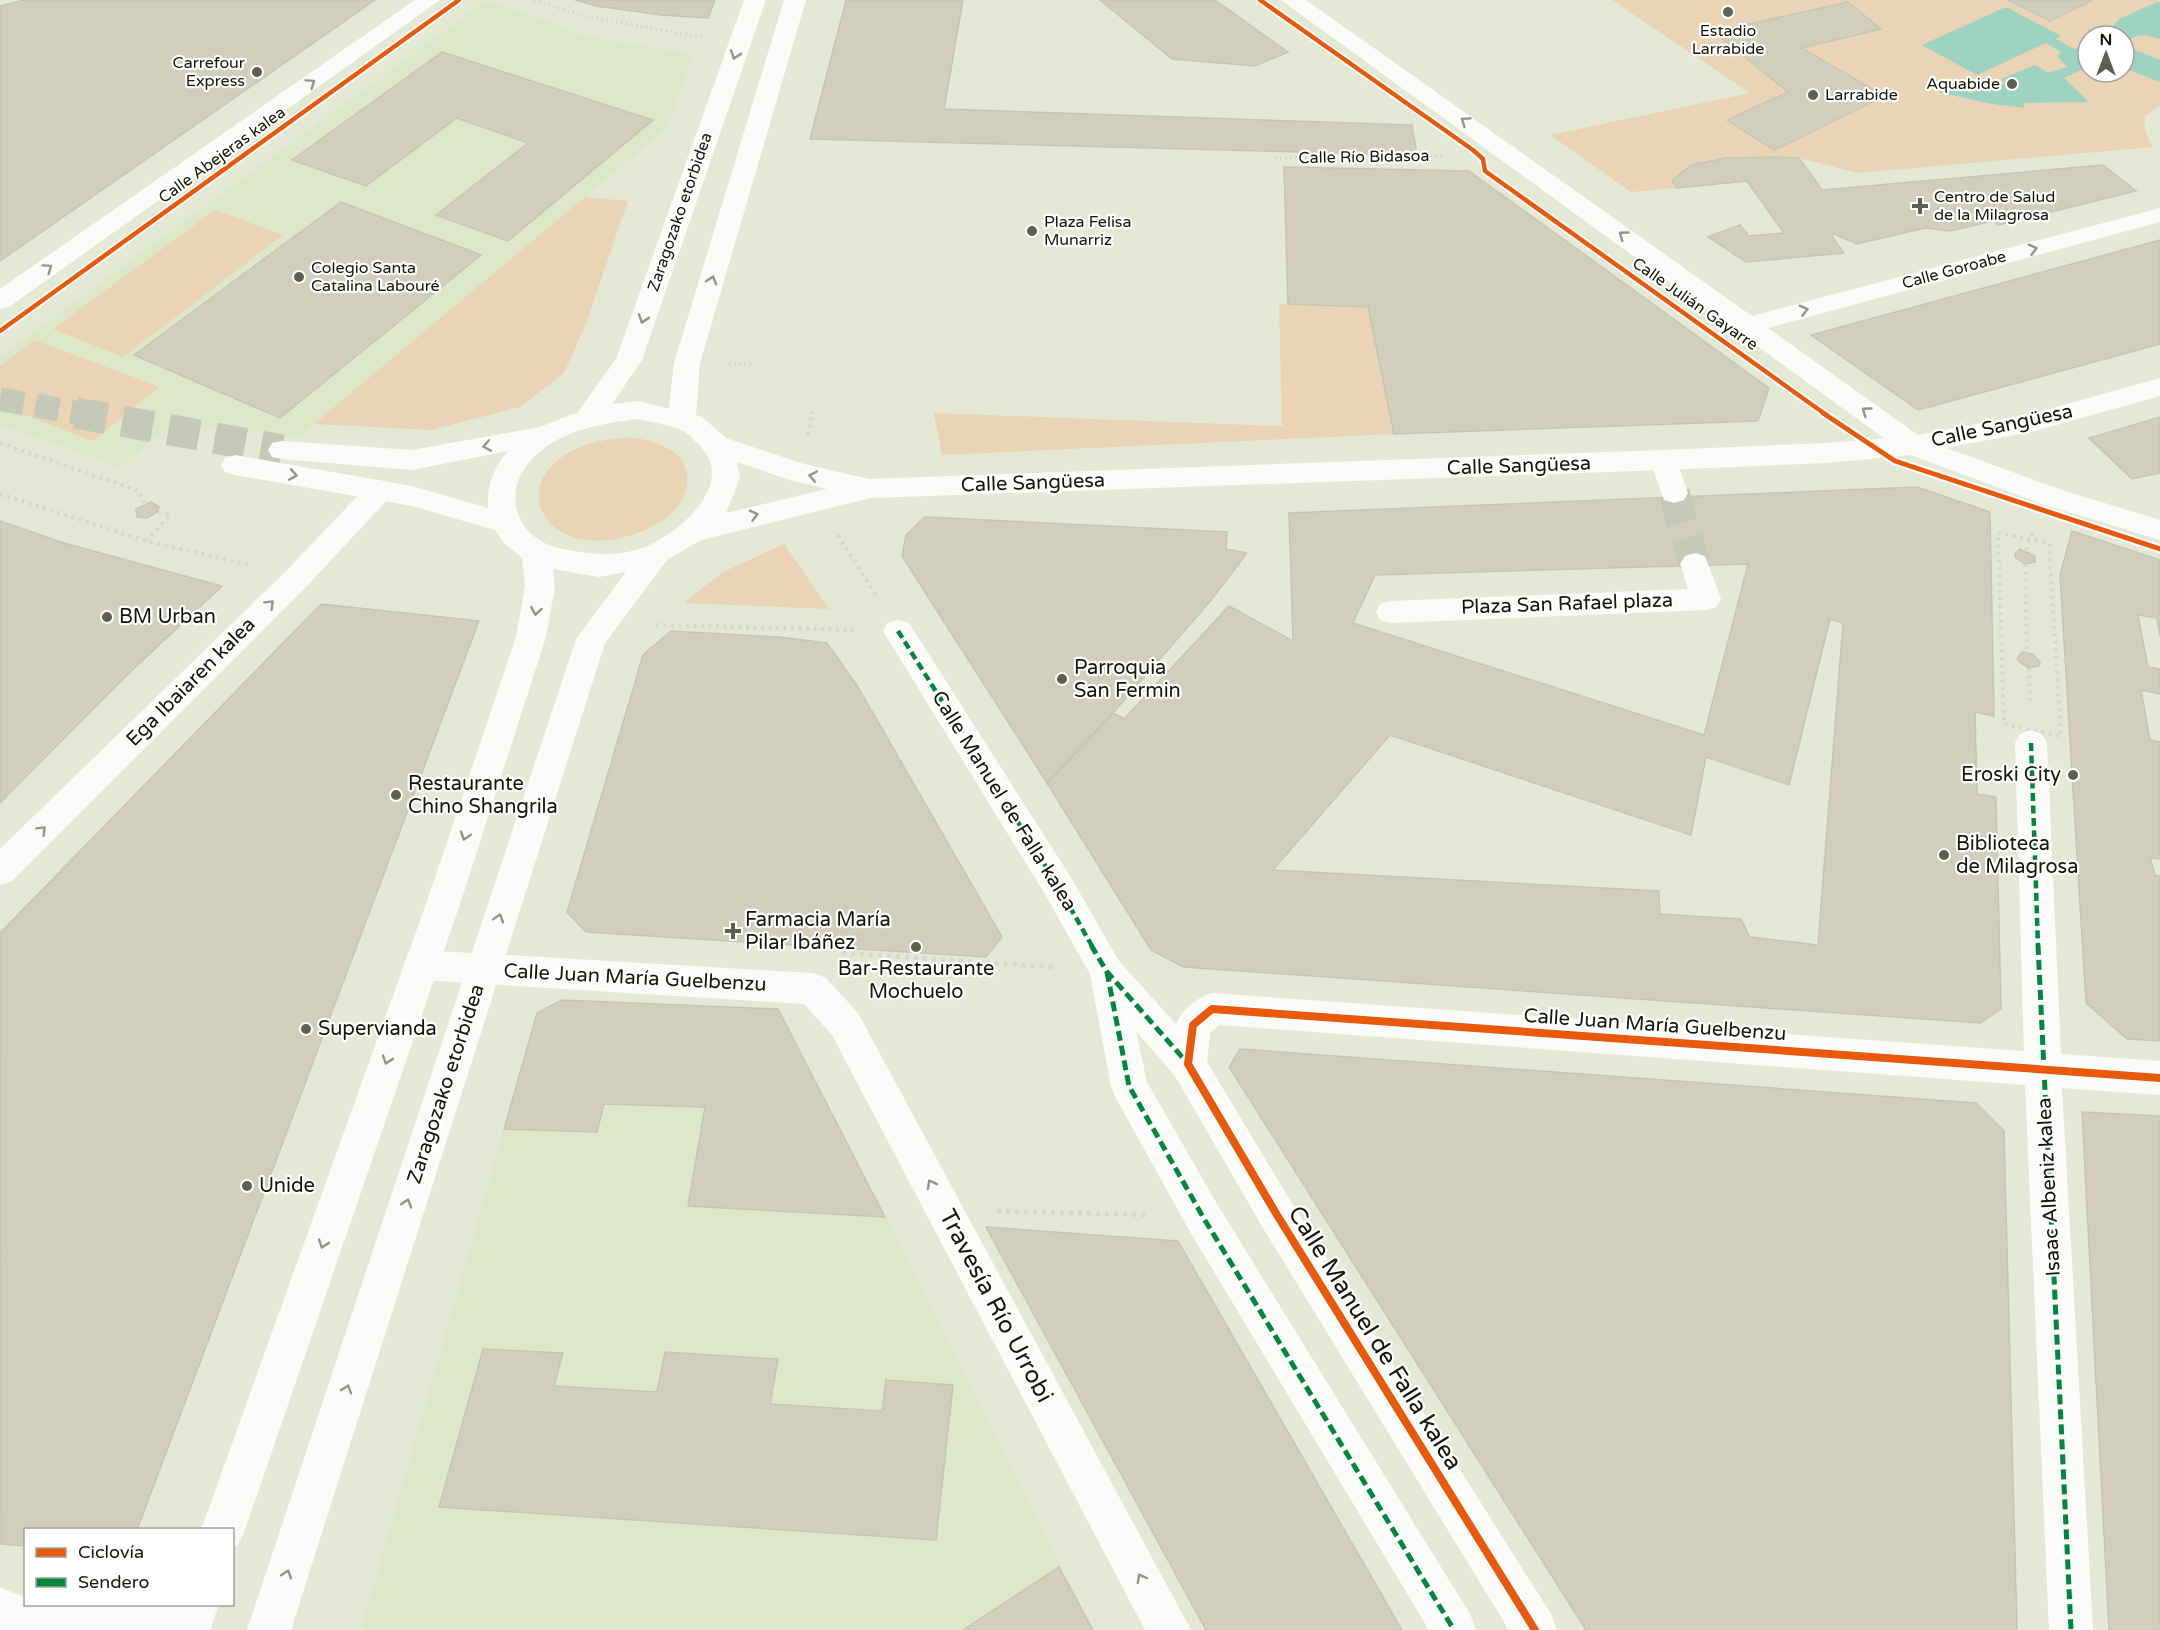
<svg xmlns="http://www.w3.org/2000/svg" width="2160" height="1630" font-family="'Varela Round',sans-serif">
<rect width="100%" height="100%" fill="#e4e9d6"/>
<g fill="#dee7c7">
<polygon points="487,0 592,38 693,54 666,129 299,437 175,423 119,467 0,425 0,357"/>
<polygon points="562,1000 686,1005 885,1217 1093,1630 361,1630 537,1013"/>
</g>
<g fill="#ead4b5" fill-rule="evenodd">
<path d="M1612,0H2160V106L2145,116V131L2153,147L1858,173L1799,158H1726L1691,165L1672,181L1677,188L1631,192L1550,135L1750,93ZM2088,36H2124V72H2088Z"/>
<polygon points="585,197 628,201 585,326 564,373 520,407 431,430 314,424"/>
<polygon points="215,210 283,235 123,357 53,329"/>
<polygon points="1279,304 1368,307 1394,434 942,455 934,413 1282,426"/>
<polygon points="35,340 159,387 92,441 0,405 0,366"/>
<path d="M630,437C662,442 699,455 684,496C677,514 656,526 640,532C529,575 487,446 630,437Z"/>
<polygon points="784,544 829,609 684,603 723,572"/>
</g>
<g fill="#9dd3c0">
<path d="M2157,2L2160,3V39C2149,36 2139,32 2130,40V46L2135,50L2160,60V82L2124,68V36H2091L2092,32L2108,30L2121,18Z"/>
<polygon points="2006,7 2061,36 2056,39 2074,49 2088,46 2088,67 2064,78 2089,102 2023,103 2025,108 1992,104 1938,92 1956,85 1970,93 2006,83 2001,79 2035,65 2048,73 2067,67 2057,56 2061,52 2046,43 1977,75 1922,45"/>
</g>
<g fill="#d1cfbc" stroke="#c6c6b7" stroke-width="1.5" fill-rule="evenodd">
<polygon points="24,0 375,0 0,261 0,6"/>
<polygon points="575,0 715,0 708,18 661,15 596,6"/>
<polygon points="846,0 963,0 944,109 1412,125 1417,155 810,139"/>
<polygon points="1100,0 1215,0 1288,52 1255,66 1172,59"/>
<polygon points="2008,0 2093,0 2050,21"/>
<polygon points="1848,2 1881,29 1801,48 1885,96 1774,150 1727,120 1788,92 1714,32"/>
<polygon points="442,52 653,120 508,241 436,215 528,143 457,118 366,186 292,160"/>
<polygon points="1774,157 1799,158 1822,190 2103,165 2136,191 1998,225 1993,221 1950,231 1925,228 1857,244 1834,234 1831,235 1844,253 1746,262 1708,237 1740,225 1749,236 1784,233 1747,181 1677,188 1672,181 1691,165 1726,158"/>
<polygon points="1284,167 1469,171 1769,388 1758,421 1394,434 1368,307 1288,304"/>
<polygon points="341,202 481,255 280,418 134,355"/>
<polygon points="2160,240 2160,344 1918,410 1811,335"/>
<polygon points="2160,417 2160,473 2132,479 2089,438"/>
<path d="M1917,487L1990,512L1994,716L1975,712L1977,794L1996,797L2001,1009L1980,1023L1183,967L1151,950L1047,783L1113,713L1124,719L1229,606L1293,641L1289,513ZM1748,564L1704,735L1353,623L1375,575ZM1830,619L1843,623L1818,945L1750,937L1741,919L1660,914L1659,891L1273,870L1390,735L1691,835L1706,757L1789,785Z"/>
<polygon points="151,502 159,507 157,512 147,518 137,517 136,509"/>
<polygon points="925,517 1227,532 1226,549 1247,553 1212,599 1113,713 1047,783 902,556 906,535"/>
<polygon points="0,521 64,543 222,586 124,678 0,803"/>
<polygon points="2072,531 2160,560 2160,636 2157,618 2138,615 2148,667 2160,669 2160,694 2141,690 2150,740 2160,742 2160,859 2150,858 2155,875 2160,876 2160,1041 2127,1039 2086,1003 2060,575"/>
<polygon points="2020,549 2035,556 2035,562 2025,564 2016,558 2015,554"/>
<polygon points="321,604 479,621 137,1530 26,1530 26,1546 1,1544 0,933"/>
<polygon points="671,631 779,637 827,643 858,687 1002,937 986,957 586,932 567,912 643,655"/>
<polygon points="2022,652 2033,654 2040,662 2039,666 2029,668 2019,662 2017,658"/>
<polygon points="562,1000 778,1009 885,1217 688,1206 705,1107 604,1104 597,1132 504,1129 537,1013"/>
<polygon points="1240,1049 1976,1103 2004,1131 2017,1630 1586,1630 1229,1067"/>
<polygon points="2082,1112 2160,1116 2160,1630 2109,1630"/>
<polygon points="986,1227 1178,1241 1402,1630 1206,1630"/>
<polygon points="483,1349 563,1353 554,1386 657,1392 665,1352 778,1359 770,1404 882,1411 886,1380 953,1385 936,1540 439,1507"/>
<polygon points="1059,1567 1093,1630 963,1630"/>
</g>
<g fill="none" stroke-linecap="round" stroke-linejoin="round">
<polyline stroke="#c5c9b7" stroke-width="31" stroke-dasharray="31 16" stroke-linecap="butt" points="1674,493 1695,564"/>
<polyline stroke="#c5c9b7" stroke-width="24" stroke-dasharray="24 12" stroke-linecap="butt" points="0,399 84,414"/>
<polyline stroke="#c5c9b7" stroke-width="31" stroke-dasharray="31 16" stroke-linecap="butt" points="76,413 282,450"/>
<g stroke="#d6d8d2" stroke-width="3" stroke-dasharray="2 3" stroke-linecap="butt">
<polyline points="534,0 584,16 702,37"/>
<polyline points="1275,158 1407,158 1445,155"/>
<polyline points="729,364 752,364"/>
<polyline points="812,414 813,409"/>
</g>
<g stroke="#d6d8d2" stroke-width="4" stroke-dasharray="3 4.5" stroke-linecap="butt">
<polyline points="808,435 812,413"/>
<polyline points="0,443 139,491 144,503"/>
<polyline points="0,494 146,541 250,565"/>
<polygon points="1998,533 2049,543 2061,736 2004,724"/>
<polyline points="838,535 877,597"/>
<polyline points="146,541 170,515 157,512"/>
<polyline points="2026,550 2033,531"/>
<polyline points="2025,564 2027,652"/>
<polyline points="656,625 858,630"/>
<polyline points="2029,668 2030,703"/>
</g>
<g stroke="#d6d8d2" stroke-width="4.5" stroke-dasharray="4 5" stroke-linecap="butt">
<polyline points="842,953 1053,967"/>
<polyline points="997,1211 1149,1215"/>
</g>
<g fill="#fbfcf9" fill-rule="evenodd">
<polygon points="1281,0 1306,0 1752,316 2160,208 2160,222 1768,328 1918,435 2035,413 2160,378 2160,396 2035,431 1913,454 1903,452"/>
<polygon points="1664,450 1674,453 1688,493 1684,500 1674,503 1664,500 1650,460 1654,453"/>
<polygon points="380,480 390,483 394,490 390,497 306,587 12,881 0,885 0,849 286,571 370,483"/>
<polygon points="1695,553 1705,556 1721,599 1717,607 1706,610 1391,623 1380,620 1376,612 1380,604 1391,601 1688,589 1680,564 1685,556"/>
<path d="M898,620L909,623L1070,876L1119,961L1176,1024C1183,1008 1196,999 1212,993L2024,1051L2015,743L2020,734L2031,730L2042,734L2047,743L2061,1054L2160,1061V1095L2062,1088L2093,1630H2049L2025,1085L1219,1025L1210,1033L1207,1062L1291,1202L1551,1614L1557,1630H1509L1263,1228L1175,1076L1136,1031L1147,1082L1217,1204L1470,1614L1476,1630H1429L1189,1230L1116,1098L1111,1086L1090,974L1046,896L883,631L887,623Z"/>
<polygon points="421,950 813,973 826,978 858,1013 1191,1630 1145,1630 832,1035 804,1004 421,980 409,976 403,965 409,954"/>
<polygon points="0,1587 26,1598 26,1604 203,1604 207,1606 213,1622 210,1630 0,1630"/>
</g>
<g fill="#fbfcf9" fill-rule="evenodd">
<polygon points="415,0 440,0 9,307 0,309 0,289"/>
<path d="M744,0H766L642,360L612,404L639,401L669,409L674,363L784,0H806L700,363L696,415L702,417L726,438L804,464L869,479L1664,450L1826,443L1913,436L2062,490L2160,520V540L2042,504L1911,455L1826,463L1664,470L871,498L701,540L667,560L605,643L291,1630H247L576,639L626,572L599,577L553,569L555,586L546,637L461,901L245,1530L238,1545L232,1548V1530H201L427,901L516,637L525,586L522,558L504,543L495,530L412,506L235,475L225,472L221,465L225,458L235,455L412,486L488,508C487,485 493,469 508,451L412,470L282,459L272,457L268,450L272,443L282,441L412,450L540,427L578,412L616,359ZM639,419C653,423 671,424 683,431C688,433 693,439 697,443C741,481 678,536 640,549C614,557 589,554 563,549C516,541 499,491 534,457C561,430 602,423 639,419ZM737,462L790,480L827,489L726,513L740,478Z"/>
<polygon points="175,1604 219,1604 210,1630 166,1630"/>
</g>
<g stroke="#00873e" stroke-width="4.5" stroke-dasharray="8 4.5" stroke-linecap="butt">
<polyline points="898,631 1058,886 1092,946"/>
<polyline points="2031,743 2038,946"/>
</g>
<g stroke="#00873e" stroke-width="5" stroke-dasharray="10 5" stroke-linecap="butt">
<polyline points="1091,945 1107,972 1190,1066"/>
<polyline points="2038,945 2071,1630"/>
<polyline points="1107,972 1129,1086 1203,1217 1454,1630"/>
</g>
<defs>
<g id="cycleway-far2">
<polyline points="1260,0 1473,150 1483,159 1485,171 1825,414"/>
<polyline points="0,331 459,0"/>
</g>
<polyline id="cycleway-far1" points="1823,413 1895,461 2160,549"/>
<polyline id="cycleway" points="1535,1630 1277,1215 1188,1064 1193,1025 1212,1009 2160,1078"/>
</defs>
<use href="#cycleway-far2" stroke="#fff" stroke-width="8"/>
<use href="#cycleway-far1" stroke="#fff" stroke-width="9"/>
<use href="#cycleway" stroke="#fff" stroke-width="11"/>
<use href="#cycleway-far2" stroke="#e8590c" stroke-width="4.5"/>
<use href="#cycleway-far1" stroke="#e8590c" stroke-width="5"/>
<use href="#cycleway" stroke="#e8590c" stroke-width="8"/>
</g>
<defs><path id="oneway-chevron" d="M-2-3.5L2.5 0L-2 3.5" fill="none" stroke-width="1.6" stroke-linecap="round" stroke-linejoin="round" transform="scale(1.5)"/></defs>
<g stroke="#93948d">
<use href="#oneway-chevron" transform="translate(735 55) rotate(109)"/>
<use href="#oneway-chevron" transform="translate(311 83) rotate(-35)"/>
<use href="#oneway-chevron" transform="translate(1465 121) rotate(-145)"/>
<use href="#oneway-chevron" transform="translate(1623 235) rotate(-144)"/>
<use href="#oneway-chevron" transform="translate(2033 249) rotate(-15)"/>
<use href="#oneway-chevron" transform="translate(48 268) rotate(-35)"/>
<use href="#oneway-chevron" transform="translate(712 280) rotate(-73)"/>
<use href="#oneway-chevron" transform="translate(1804 310) rotate(-15)"/>
<use href="#oneway-chevron" transform="translate(643 319) rotate(109)"/>
<use href="#oneway-chevron" transform="translate(1866 411) rotate(-144)"/>
<use href="#oneway-chevron" transform="translate(487 446) rotate(169)"/>
<use href="#oneway-chevron" transform="translate(293 475) rotate(10)"/>
<use href="#oneway-chevron" transform="translate(813 476) rotate(-168)"/>
<use href="#oneway-chevron" transform="translate(754 515) rotate(-15)"/>
<use href="#oneway-chevron" transform="translate(270 604) rotate(-45)"/>
<use href="#oneway-chevron" transform="translate(536 611) rotate(100)"/>
<use href="#oneway-chevron" transform="translate(42 830) rotate(-45)"/>
<use href="#oneway-chevron" transform="translate(465 836) rotate(108)"/>
<use href="#oneway-chevron" transform="translate(499 918) rotate(-72)"/>
<use href="#oneway-chevron" transform="translate(387 1060) rotate(109)"/>
<use href="#oneway-chevron" transform="translate(931 1184) rotate(-118)"/>
<use href="#oneway-chevron" transform="translate(407 1203) rotate(-72)"/>
<use href="#oneway-chevron" transform="translate(323 1244) rotate(109)"/>
<use href="#oneway-chevron" transform="translate(347 1389) rotate(-72)"/>
<use href="#oneway-chevron" transform="translate(287 1574) rotate(-72)"/>
<use href="#oneway-chevron" transform="translate(1141 1578) rotate(-118)"/>
</g>
<g fill="#5c6051" stroke="#fff" stroke-width="2">
<circle cx="1728" cy="12" r="6"/>
<circle cx="257" cy="72" r="6"/>
<circle cx="2012" cy="84" r="6"/>
<circle cx="1813" cy="95" r="6"/>
<path d="M1917 197h6v6h6v6h-6v6h-6v-6h-6v-6h6z"/>
<circle cx="1032" cy="231" r="6"/>
<circle cx="299" cy="277" r="6"/>
<circle cx="107" cy="617" r="6"/>
<circle cx="1062" cy="679" r="6"/>
<circle cx="2073" cy="775" r="6"/>
<circle cx="396" cy="795" r="6"/>
<circle cx="1944" cy="855" r="6"/>
<path d="M730 922h6v6h6v6h-6v6h-6v-6h-6v-6h6z"/>
<circle cx="916" cy="947" r="6"/>
<circle cx="306" cy="1029" r="6"/>
<circle cx="247" cy="1186" r="6"/>
</g>
<g text-anchor="middle" dominant-baseline="central" stroke-width="4.5" stroke-linejoin="round" paint-order="stroke">
<g font-size="16" fill="#13160a" stroke="#fff" text-anchor="start">
<text x="1728" y="31" text-anchor="middle">Estadio<tspan x="1728" dy="18">Larrabide</tspan></text>
<text x="245" y="63" text-anchor="end">Carrefour<tspan x="245" dy="18">Express</tspan></text>
<text x="2000" y="84" text-anchor="end">Aquabide</text>
<text x="1825" y="95">Larrabide</text>
<text x="1934" y="197">Centro de Salud<tspan x="1934" dy="18">de la Milagrosa</tspan></text>
<text x="1044" y="222">Plaza Felisa<tspan x="1044" dy="18">Munarriz</tspan></text>
<text x="311" y="268">Colegio Santa<tspan x="311" dy="18">Catalina Labouré</tspan></text>
</g>
<g font-size="16" fill="#13160a" stroke="#fff">
<text transform="translate(222 155) rotate(-36)">Calle Abejeras kalea</text>
<text transform="translate(1364 157) rotate(-1)">Calle Río Bidasoa</text>
<text transform="translate(680 212) rotate(-71)">Zaragozako etorbidea</text>
<text transform="translate(1954 270) rotate(-15)">Calle Goroabe</text>
<text transform="translate(1695 304) rotate(35)">Calle Julián Gayarre</text>
</g>
<g font-size="20" fill="#13160a" stroke="#fff">
<text transform="translate(2002 426) rotate(-12)">Calle Sangüesa</text>
<text transform="translate(1519 466) rotate(-2)">Calle Sangüesa</text>
<text transform="translate(1033 483) rotate(-2)">Calle Sangüesa</text>
<text transform="translate(1567 604) rotate(-2)">Plaza San Rafael plaza</text>
<text transform="translate(191 682) rotate(-45)">Ega Ibaiaren kalea</text>
<text transform="translate(1004 801) rotate(58)">Calle Manuel de Falla kalea</text>
<text transform="translate(635 978) rotate(3)">Calle Juan María Guelbenzu</text>
<text transform="translate(1655 1025) rotate(4)">Calle Juan María Guelbenzu</text>
<text transform="translate(446 1084) rotate(-72)">Zaragozako etorbidea</text>
<text transform="translate(2049 1187) rotate(-93)">Isaac Albeniz kalea</text>
</g>
<g font-size="20" fill="#13160a" stroke="#fff" text-anchor="start">
<text x="119" y="617">BM Urban</text>
<text x="1074" y="668">Parroquia<tspan x="1074" dy="23">San Fermin</tspan></text>
<text x="2061" y="775" text-anchor="end">Eroski City</text>
<text x="408" y="784">Restaurante<tspan x="408" dy="23">Chino Shangrila</tspan></text>
<text x="1956" y="844">Biblioteca<tspan x="1956" dy="23">de Milagrosa</tspan></text>
<text x="745" y="920">Farmacia María<tspan x="745" dy="23">Pilar Ibáñez</tspan></text>
<text x="916" y="969" text-anchor="middle">Bar-Restaurante<tspan x="916" dy="23">Mochuelo</tspan></text>
<text x="318" y="1029">Supervianda</text>
<text x="259" y="1186">Unide</text>
</g>
<g font-size="24" fill="#13160a" stroke="#fff">
<text transform="translate(996 1306) rotate(62)">Travesía Río Urrobi</text>
<text transform="translate(1375 1338) rotate(58)">Calle Manuel de Falla kalea</text>
</g>
</g>
<rect x="24" y="1528" width="210" height="78" fill="#ffffff" stroke="#a1a29d" stroke-width="1.5"/>
<rect x="36" y="1548" width="30" height="9" fill="#e8590c" stroke="#a1a29d" stroke-width="1.5"/>
<text x="78" y="1558" font-size="18" fill="#13160a">Ciclovía</text>
<rect x="36" y="1578" width="30" height="9" fill="#00873e" stroke="#a1a29d" stroke-width="1.5"/>
<text x="78" y="1588" font-size="18" fill="#13160a">Sendero</text>
<g transform="translate(2106 54)"><circle r="28" fill="#ffffff" stroke="#a1a29d" stroke-width="1.5"/>
<path d="M0-4.5L10 22L0 15L-10 22Z" fill="#5c6051"/>
<text y="-9" font-size="16" font-weight="bold" text-anchor="middle" fill="#13160a">N</text>
</g>
</svg>
